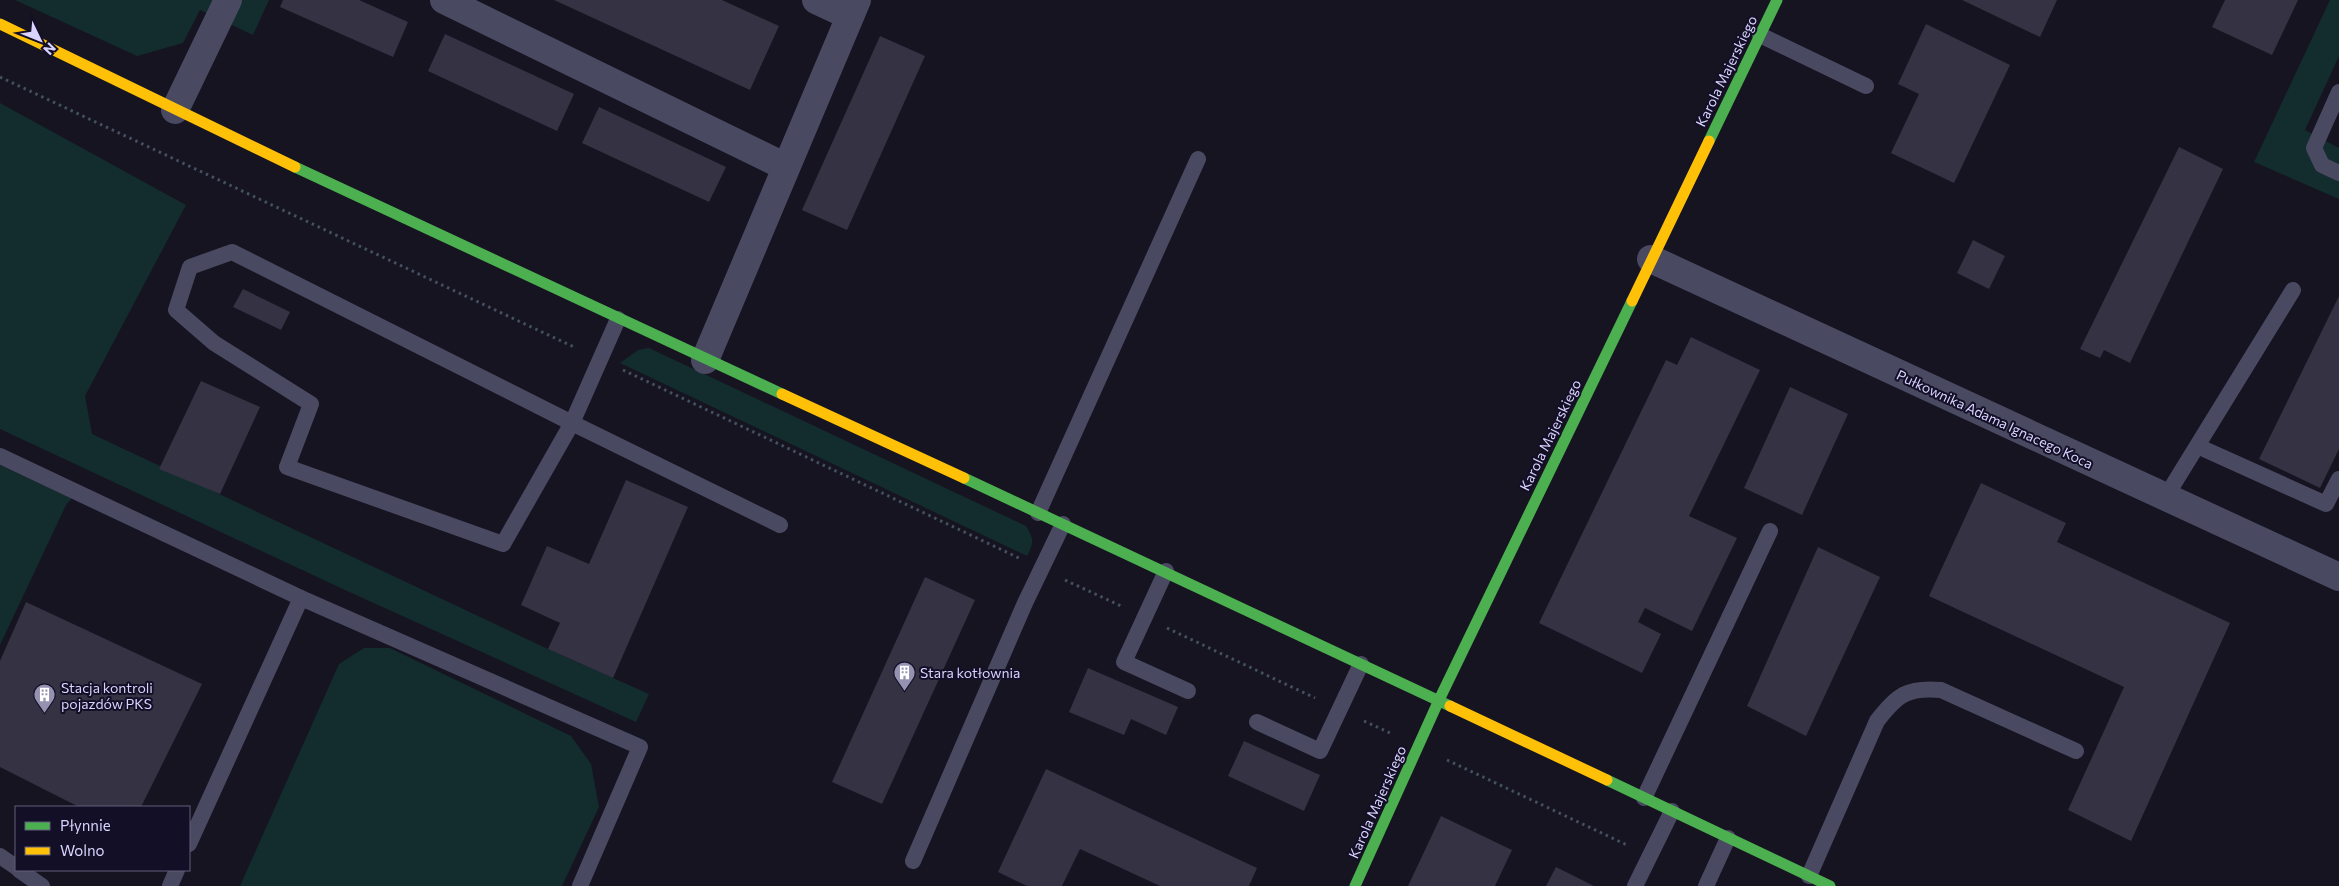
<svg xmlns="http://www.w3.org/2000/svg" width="2339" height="886" font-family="Commissioner,sans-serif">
<rect width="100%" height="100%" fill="#161421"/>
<g fill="#132c2d">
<polygon points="15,0 269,0 253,35 200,10 183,43 137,56"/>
<polygon points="2330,0 2339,0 2339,56 2305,130 2339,148 2339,199 2254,162"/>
<polygon points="0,103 186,205 85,396 92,434 548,649 649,694 636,722 345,590 0,429"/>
<path d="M649,348L1026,526C1034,539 1034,543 1027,556L620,363L638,350Z"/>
<polygon points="0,465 72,498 66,505 0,645"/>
<polygon points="364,648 390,648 571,736 591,764 599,807 562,886 240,886 339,664"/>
</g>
<g fill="#343243">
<polygon points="283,0 359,0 408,22 393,57 280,7"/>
<polygon points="554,0 722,0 779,26 750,90"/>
<polygon points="1962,0 2057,0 2040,37"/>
<polygon points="2225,0 2298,0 2272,55 2212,27"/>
<polygon points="1926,24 2010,65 1954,183 1891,153 1919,94 1898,84"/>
<polygon points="445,34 574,94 557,131 428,71"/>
<polygon points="880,36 925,56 847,230 802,210"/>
<polygon points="599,107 726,167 709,202 582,143"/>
<polygon points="2179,147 2223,169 2130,363 2104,350 2100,358 2080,349"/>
<polygon points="1973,240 2005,256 1989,289 1957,273"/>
<polygon points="243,289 290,312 281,330 233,307"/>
<polygon points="2339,296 2339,449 2320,488 2259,459"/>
<polygon points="1691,337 1760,370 1689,516 1737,538 1692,631 1645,608 1638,622 1661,634 1642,673 1539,623 1666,360 1677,365"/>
<polygon points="201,381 260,407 220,494 159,469"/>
<polygon points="1790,387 1848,414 1802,515 1744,488"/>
<polygon points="626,480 688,507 613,678 548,649 560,623 521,605 547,546 589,564"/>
<polygon points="1981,483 2066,523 2057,542 2230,623 2131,841 2068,810 2124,687 1929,596"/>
<polygon points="1818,547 1880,577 1806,736 1747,706"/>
<polygon points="925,577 975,600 882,804 832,782"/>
<polygon points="26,602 202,684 141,807 79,807 0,767 0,661"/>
<polygon points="1088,668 1178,707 1166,735 1131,719 1124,735 1069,712"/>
<polygon points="1244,741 1320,775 1304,811 1228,776"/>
<polygon points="1046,769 1257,868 1249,886 1160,886 1080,849 1062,886 1027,886 998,872"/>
<polygon points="1441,816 1512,850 1495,886 1408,886"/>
<polygon points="1556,867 1594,886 1546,886"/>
</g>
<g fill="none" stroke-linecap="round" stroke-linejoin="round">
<g stroke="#44505f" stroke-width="3" stroke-dasharray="2.5 4" stroke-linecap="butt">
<polyline points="0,77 576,348"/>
<polyline points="623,370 1019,558"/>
<polyline points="1065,580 1121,606"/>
<polyline points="1167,628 1315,698"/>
<polyline points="1364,721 1390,733"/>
<polyline points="1447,760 1627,845"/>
</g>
<g stroke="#4a4962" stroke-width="16">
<polyline points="1760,35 1866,86"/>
<polyline points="2339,92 2314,148 2322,165 2339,173"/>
<polygon points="232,252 572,423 503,544 287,467 311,404 214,343 176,310 190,267"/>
<polyline points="618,319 572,423 780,525"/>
<polyline points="2199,445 2204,449 2326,504 2339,479"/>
<polyline points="0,456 301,598 640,747 580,886"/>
<polyline points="2165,498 2293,290"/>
<polyline points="1038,513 1198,159"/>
<polyline points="1166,571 1124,662 1188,691"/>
<polyline points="1257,722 1320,751 1361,664"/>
<polyline points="1644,798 1770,531"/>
<polyline points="189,844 301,598"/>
<polyline points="0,856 16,867"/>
<polyline points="913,861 1025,603 1063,524"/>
<polyline points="19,870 42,886"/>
<path d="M1809,876L1877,721C1897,695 1907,687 1941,690L2076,751"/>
<polyline points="170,886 177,870"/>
<polyline points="1635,886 1672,811"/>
<polyline points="1706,886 1728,838"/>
</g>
<g stroke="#4a4962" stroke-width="28">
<polyline points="444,0 786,167"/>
<polyline points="816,0 850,16"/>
<polyline points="175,110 228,0"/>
<polyline points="1651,259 2339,577"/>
<polyline points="705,360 857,0"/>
</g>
<g stroke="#4caf50" stroke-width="11">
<polyline points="1709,141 1777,0"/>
<polyline points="295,167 782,394"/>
<polyline points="964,478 1450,706"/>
<polyline points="1607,780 1830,886"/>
<polyline points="1355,886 1439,700 1632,301"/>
</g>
<g stroke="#ffc107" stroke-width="11">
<polyline points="0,24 295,167"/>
<polyline points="1632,301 1709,141"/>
<polyline points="782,394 964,478"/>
<polyline points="1450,706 1607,780"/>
</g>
</g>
<defs>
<symbol id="building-pin" viewBox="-11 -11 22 30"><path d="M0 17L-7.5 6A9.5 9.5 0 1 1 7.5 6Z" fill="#9591b1" stroke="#130f26"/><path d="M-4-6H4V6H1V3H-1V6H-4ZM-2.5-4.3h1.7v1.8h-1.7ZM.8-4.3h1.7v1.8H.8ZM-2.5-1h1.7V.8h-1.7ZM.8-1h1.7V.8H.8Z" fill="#fff"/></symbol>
</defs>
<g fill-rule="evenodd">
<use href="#building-pin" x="892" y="660" width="25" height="34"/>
<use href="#building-pin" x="32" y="682" width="25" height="34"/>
</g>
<g text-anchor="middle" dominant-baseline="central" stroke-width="4" stroke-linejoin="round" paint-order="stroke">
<g font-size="14" fill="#d9d4ff" stroke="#130f26">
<text transform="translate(1726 71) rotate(-64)">Karola Majerskiego</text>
<text transform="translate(1995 419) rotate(25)">Pułkownika Adama Ignacego Koca</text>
<text transform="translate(1550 435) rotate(-64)">Karola Majerskiego</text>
<text transform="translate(1377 802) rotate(-66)">Karola Majerskiego</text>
</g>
<g font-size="14" fill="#d9d4ff" stroke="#130f26" text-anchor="start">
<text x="920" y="672">Stara kotłownia</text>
<text x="61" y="687">Stacja kontroli<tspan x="61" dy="16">pojazdów PKS</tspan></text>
</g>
</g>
<rect x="15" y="806" width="175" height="65" fill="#130f26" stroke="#625e7d"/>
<rect x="25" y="822" width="25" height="8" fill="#4caf50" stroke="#625e7d"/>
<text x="60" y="831" font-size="15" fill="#d9d4ff">Płynnie</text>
<rect x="25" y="847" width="25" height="8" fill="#ffc107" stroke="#625e7d"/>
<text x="60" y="856" font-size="15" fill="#d9d4ff">Wolno</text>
<g transform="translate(40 40) rotate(133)" stroke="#130f26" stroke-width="4" paint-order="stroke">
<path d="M0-4L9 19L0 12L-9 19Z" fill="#d9d4ff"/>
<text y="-8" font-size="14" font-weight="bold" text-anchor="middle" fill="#d9d4ff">N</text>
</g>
</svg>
